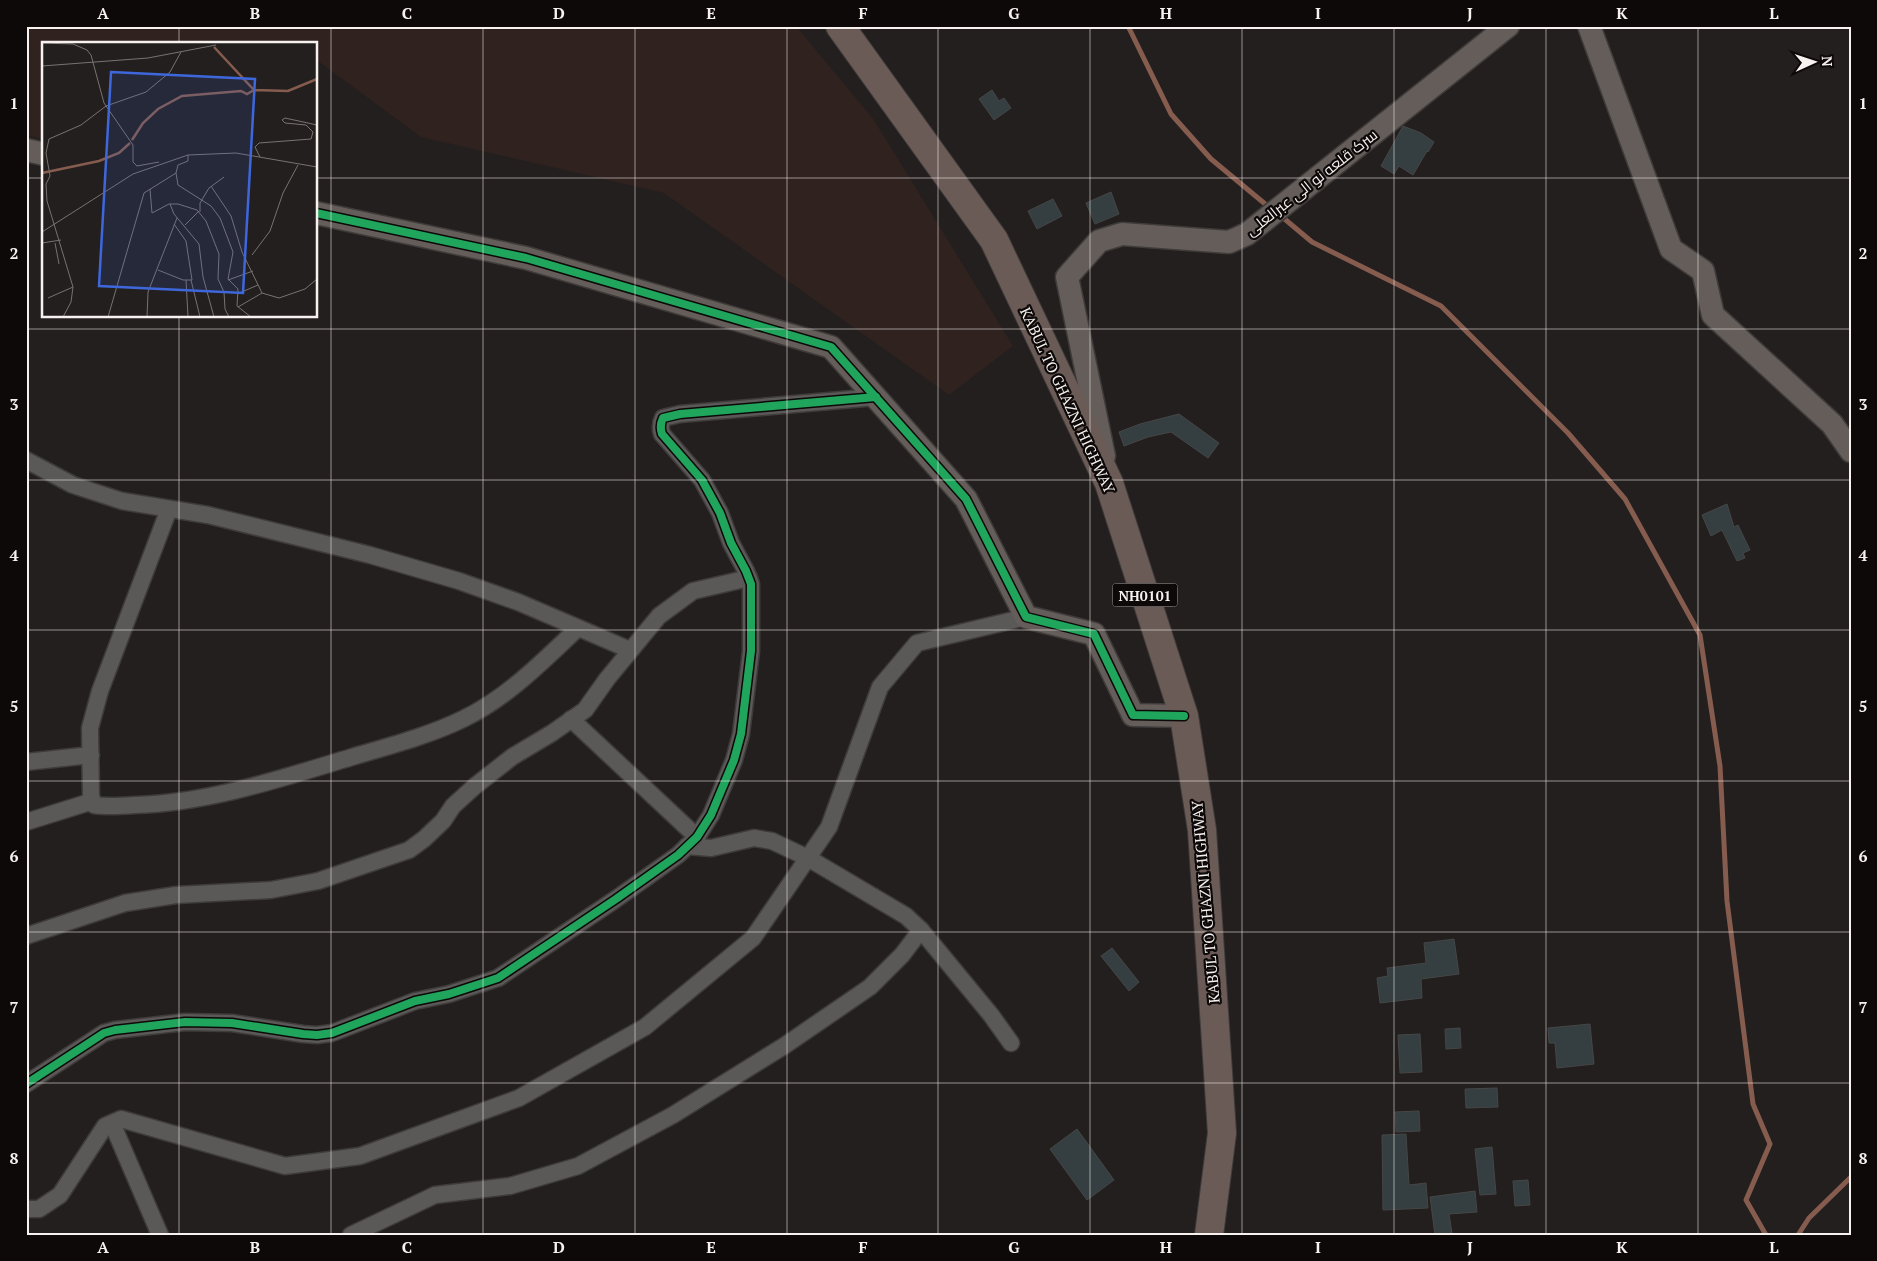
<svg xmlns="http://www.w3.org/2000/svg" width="1877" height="1261" font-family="'PT Serif',Cairo,serif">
<rect width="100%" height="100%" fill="#231f1e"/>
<polygon fill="#2f221f" points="26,26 796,26 874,120 1013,346 949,395 664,193 421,137 318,61 316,62 316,44 44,44 44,139 26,135"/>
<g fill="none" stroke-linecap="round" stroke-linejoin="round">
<g stroke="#865c4f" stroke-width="5">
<polyline points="1128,26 1171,114 1211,159 1270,208"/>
<polyline points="1281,216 1312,242 1441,306 1568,433 1625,499 1700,635 1720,766 1727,901 1753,1104 1770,1144 1746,1200 1766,1235"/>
<polyline points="1798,1235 1809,1218 1851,1177"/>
</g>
</g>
<g fill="#353e40" stroke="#464646">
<polygon points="992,90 999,101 1004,98 1011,108 994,120 979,99"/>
<polygon points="1403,126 1421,133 1434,142 1428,152 1427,151 1413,175 1399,166 1394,174 1381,166"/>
<polygon points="1111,192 1119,214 1095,224 1086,203"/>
<polygon points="1053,199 1062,216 1037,229 1028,211"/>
<polygon points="1179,414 1219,443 1208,458 1171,432 1148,437 1124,446 1119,432 1140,424"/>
<polygon points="1727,504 1734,527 1738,525 1750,550 1743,553 1745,558 1737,561 1722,530 1711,536 1702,515"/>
<polygon points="1454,939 1459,974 1421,979 1422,998 1380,1003 1377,978 1388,976 1387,968 1426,963 1424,943"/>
<polygon points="1112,948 1139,982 1129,991 1101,956"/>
<polygon points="1590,1024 1594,1064 1557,1068 1555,1043 1549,1043 1548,1028"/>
<polygon points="1460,1028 1461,1048 1446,1049 1445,1029"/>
<polygon points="1420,1034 1422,1072 1400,1073 1398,1035"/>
<polygon points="1497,1088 1498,1107 1466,1108 1465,1089"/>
<polygon points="1419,1111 1420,1131 1396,1132 1395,1112"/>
<polygon points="1077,1129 1114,1180 1087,1200 1050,1149"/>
<polygon points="1406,1134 1409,1185 1426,1183 1428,1208 1383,1210 1382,1135"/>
<polygon points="1492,1147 1496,1194 1480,1195 1475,1149"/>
<polygon points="1528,1180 1530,1205 1515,1206 1513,1181"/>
<polygon points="1475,1191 1477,1212 1449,1214 1452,1233 1435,1235 1430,1197"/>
</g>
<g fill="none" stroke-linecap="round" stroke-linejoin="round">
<defs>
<g id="street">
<polyline points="26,460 73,485 122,501 208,515 370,555 459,581 518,602 630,650"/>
<path d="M169,509L100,691L90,728L91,797L94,805C107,807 121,806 135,805C209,803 282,778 352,757C389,746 428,736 463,719C507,698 543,661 578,628"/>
<polyline points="571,719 697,837"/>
<polyline points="26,762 91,755"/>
<polyline points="26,822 93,801"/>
<polyline points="687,846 711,848 754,838 772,841 808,858 906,916 921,930 991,1015 1011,1043"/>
<polyline points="26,936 125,903 176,895 271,890 318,881 409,850 424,839 443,821 453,806 475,786 512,757 552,733 585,710 607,679 659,616 693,591 749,578"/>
<path d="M26,1084L104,1033L115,1030L185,1022L232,1023L303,1034L317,1035L332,1033L415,1001L449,994L498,978L616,899L678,855L697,837L711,815L734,760L741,734L751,651V584L746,571L731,543L720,513L702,480L662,434C660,428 660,424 663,418L680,414L876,397"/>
<polyline points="112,1123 160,1235"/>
<polyline points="26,1209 39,1209 60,1195 105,1126 121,1119 285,1166 360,1156 519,1098 645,1027 753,938 829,827 880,687 917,643 1026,617"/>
<polyline points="351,1235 435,1195 510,1186 578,1166 673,1115 784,1046 870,987 902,955 921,930"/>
</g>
<g id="secondary">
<polyline points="1589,26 1671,249 1703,271 1713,315 1832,424 1851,451"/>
<polyline points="26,150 44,154"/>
<polyline points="316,213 526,258 831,347 966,499 1026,617 1094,634 1133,715 1184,716"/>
<polyline points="1104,456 1067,277 1099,241 1122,234 1229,242 1247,234 1508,26"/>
</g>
<polyline id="highway" points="840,26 994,240 1109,483 1184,716 1202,830 1222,1133 1209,1235"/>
</defs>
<use href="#street" stroke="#3e3b3a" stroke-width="19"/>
<use href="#secondary" stroke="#3e3b3a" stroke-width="25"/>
<use href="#highway" stroke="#3e3b3a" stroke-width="30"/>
<use href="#street" stroke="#5b5958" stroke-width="16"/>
<use href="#secondary" stroke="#645d5a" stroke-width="22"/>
<use href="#highway" stroke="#6b5b57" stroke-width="28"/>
<defs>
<g id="cycleway">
<polyline points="316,213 526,258 831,347 966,499 1026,617 1094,634 1133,715 1184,716"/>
<path d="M26,1084L104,1033L115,1030L185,1022L232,1023L303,1034L317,1035L332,1033L415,1001L449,994L498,978L616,899L678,855L697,837L711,815L734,760L741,734L751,651V584L746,571L731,543L720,513L702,480L662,434C660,428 660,424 663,418L680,414L876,397"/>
</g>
</defs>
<use href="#cycleway" stroke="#0c0908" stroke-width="11"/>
<use href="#cycleway" stroke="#20a55d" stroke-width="8"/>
</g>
<path fill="none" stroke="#f7f2f0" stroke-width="1" stroke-opacity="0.55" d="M179,26V44M331,26V1235M483,26V1235M635,26V1235M787,26V1235M938,26V1235M1090,26V1235M1242,26V1235M1394,26V1235M1546,26V1235M1698,26V1235M26,178H44M316,178H1851M179,316V1235M26,329H1851M26,480H1851M26,630H1851M26,781H1851M26,932H1851M26,1083H1851"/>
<g text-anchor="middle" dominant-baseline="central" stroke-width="4.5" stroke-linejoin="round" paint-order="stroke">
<rect fill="#0c0908" stroke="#b0acaa" stroke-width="1" x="1112.5" y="583.5" width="65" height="23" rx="4"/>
<g font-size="14" font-weight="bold" fill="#f7f2f0">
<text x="1145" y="595">NH0101</text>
</g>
<g font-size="15" fill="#f7f2f0" stroke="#0c0908">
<text transform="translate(1311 182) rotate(-38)">سرک قلعه نو الی عبرالعلی</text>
<text transform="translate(1068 400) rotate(65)">KABUL TO GHAZNI HIGHWAY</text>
<text transform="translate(1205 902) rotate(-95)">KABUL TO GHAZNI HIGHWAY</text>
</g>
</g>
<g transform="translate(42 42)">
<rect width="275" height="275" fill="#231f1e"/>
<path fill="none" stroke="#865c4f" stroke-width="2.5" d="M172,5L212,48L246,49L275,37M90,98L101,81L116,67L140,54L199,49L205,52L212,48M0,131L57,119L77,111L88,101"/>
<path fill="none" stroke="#787372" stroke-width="1" d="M0,1L31,2L45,8L49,13L62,61L91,103V120L95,124L117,120M0,24L106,16L174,3M218,115L213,105L217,101L269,97L271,90L264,83L243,81L240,78L243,76L275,83M134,131L136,143L169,164L178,176L191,210L186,237L196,247L195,264L209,275M169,144L189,174L200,210L220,251L237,256L263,247L275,237M108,147L110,171L127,162H136L155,168L164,179L177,212L176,237L182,250L183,267L187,275M128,162L132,172L157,202L161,235L172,275M158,170V161L167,146L182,135M143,183L157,169M0,190L91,132L146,113L194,111L275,125M0,201L19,198M13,201L17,222M210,213L228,189L241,151L256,123M116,228L141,238H150L144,199L132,182M144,238L146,275M149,238L158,275M186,238L211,229M195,252L216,243M6,256L31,245M196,265L220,251M21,275L29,260L31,245L5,159L4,142L8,134L4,111L7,97L39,83L64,64L104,50L128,30L139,10M66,275L102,151L134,131L136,123L146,119V113M105,275L106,250L135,176"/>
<path fill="#3e67dc" fill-opacity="0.15" stroke="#3e67dc" stroke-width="2.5" d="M69,30L213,37L201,251L57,244Z"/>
<rect width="275" height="275" fill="none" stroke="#f7f2f0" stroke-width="2.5"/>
</g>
<rect width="1877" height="1261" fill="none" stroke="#0c0908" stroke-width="55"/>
<g transform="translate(1814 62) rotate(87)" stroke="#0c0908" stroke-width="4" paint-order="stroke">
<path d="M0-4L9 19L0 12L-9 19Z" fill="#f7f2f0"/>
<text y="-8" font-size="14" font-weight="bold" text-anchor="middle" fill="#f7f2f0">N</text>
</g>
<rect x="28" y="28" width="1822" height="1206" fill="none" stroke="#f7f2f0" stroke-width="2"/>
<g font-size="16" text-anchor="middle" font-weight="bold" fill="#f7f2f0">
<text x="103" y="19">A</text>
<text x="255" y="19">B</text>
<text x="407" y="19">C</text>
<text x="559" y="19">D</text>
<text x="711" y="19">E</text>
<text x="863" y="19">F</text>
<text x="1014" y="19">G</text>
<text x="1166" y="19">H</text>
<text x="1318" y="19">I</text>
<text x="1470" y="19">J</text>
<text x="1622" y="19">K</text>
<text x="1774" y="19">L</text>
<text x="14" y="109">1</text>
<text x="1863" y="109">1</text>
<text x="14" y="259">2</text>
<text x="1863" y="259">2</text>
<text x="14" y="410">3</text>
<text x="1863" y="410">3</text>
<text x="14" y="561">4</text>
<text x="1863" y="561">4</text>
<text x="14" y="712">5</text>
<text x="1863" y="712">5</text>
<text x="14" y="862">6</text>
<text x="1863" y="862">6</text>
<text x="14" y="1013">7</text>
<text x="1863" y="1013">7</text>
<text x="14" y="1164">8</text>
<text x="1863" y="1164">8</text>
<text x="103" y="1253">A</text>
<text x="255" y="1253">B</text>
<text x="407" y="1253">C</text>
<text x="559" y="1253">D</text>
<text x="711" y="1253">E</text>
<text x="863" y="1253">F</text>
<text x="1014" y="1253">G</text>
<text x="1166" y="1253">H</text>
<text x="1318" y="1253">I</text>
<text x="1470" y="1253">J</text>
<text x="1622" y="1253">K</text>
<text x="1774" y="1253">L</text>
</g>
</svg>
